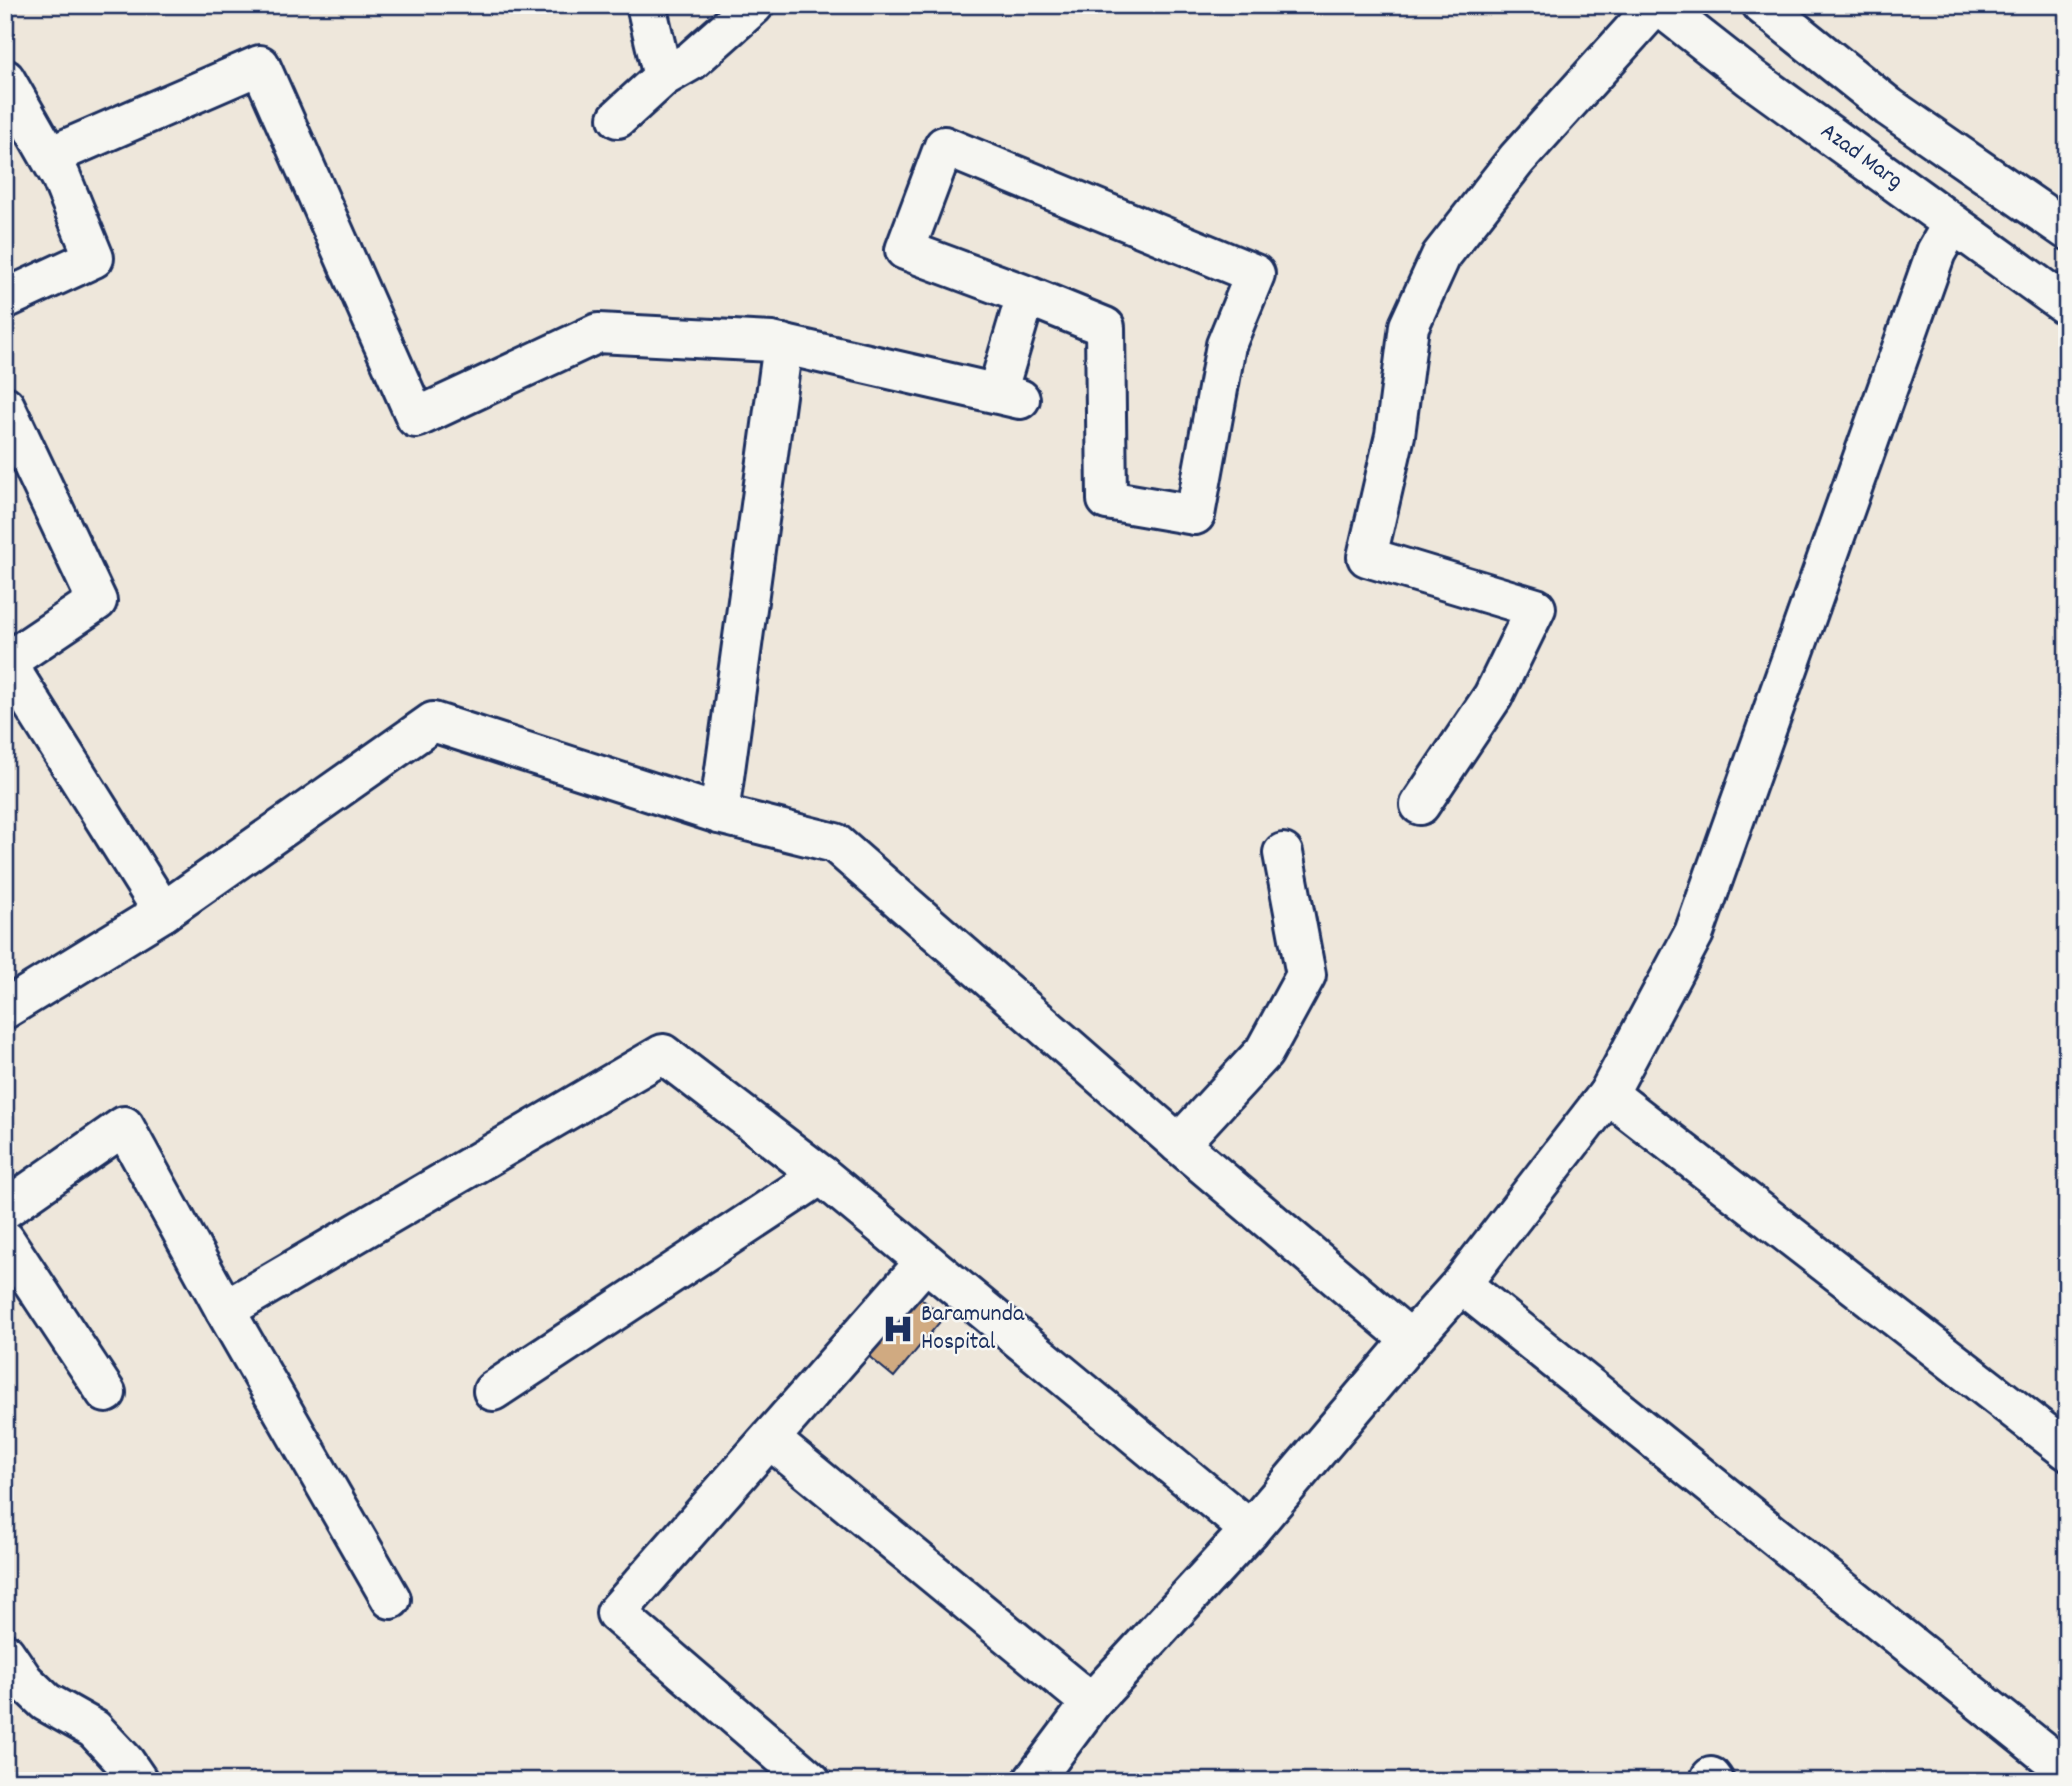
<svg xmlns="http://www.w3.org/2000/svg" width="2072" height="1786" font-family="Dekko,sans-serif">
<rect width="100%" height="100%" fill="#eee7db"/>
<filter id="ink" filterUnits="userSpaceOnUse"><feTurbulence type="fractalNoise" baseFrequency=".0143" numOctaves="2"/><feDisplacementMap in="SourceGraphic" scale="14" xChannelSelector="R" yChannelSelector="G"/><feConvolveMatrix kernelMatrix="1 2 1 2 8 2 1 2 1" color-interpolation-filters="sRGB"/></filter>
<g filter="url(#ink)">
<polygon fill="#d0aa81" stroke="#1b2f5e" stroke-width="2" points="909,1289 944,1317 894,1377 866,1354"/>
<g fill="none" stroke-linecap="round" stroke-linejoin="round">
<defs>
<g id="minor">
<polyline points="646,5 663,77 691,61 754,5"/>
<polyline points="1658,5 1751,78 2067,306"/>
<polyline points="1762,5 1889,107 2067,230"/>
<polyline points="5,79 61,177 94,258 5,299"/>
<polyline points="618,118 663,77"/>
<polyline points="50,156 260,65 416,418 598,333 772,342 1020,399"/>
<polyline points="997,393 1026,295 905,250 944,146 1255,274 1226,345 1195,515 1107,500 1105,327 1026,295"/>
<polyline points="5,406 97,601 5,663"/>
<polyline points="6,662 163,912 433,722 719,814 835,843 1179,1144 1411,1340 1250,1530"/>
<polyline points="1420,805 1493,696 1536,608 1367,557 1395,435 1409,326 1441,256 1517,159 1656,5"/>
<polyline points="719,814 783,344"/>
<polyline points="5,1009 163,912"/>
<polyline points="1608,1094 2067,1450"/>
<polyline points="1179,1144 1264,1052 1306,975 1283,853"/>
<polyline points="5,1209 124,1126 225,1310 663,1054 821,1175 1250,1530 1091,1703 1033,1781"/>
<polyline points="5,1240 106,1393"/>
<polyline points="1461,1284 2067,1771"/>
<polyline points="225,1310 391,1599"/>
<polyline points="1411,1340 1461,1284 1608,1094 1694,933 1936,252 1952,224"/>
<polyline points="493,1391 821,1175"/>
<polyline points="771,1440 1091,1703"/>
<polyline points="5,1653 24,1681 46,1702 94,1729 125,1762 138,1781"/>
<polyline points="1711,1777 1714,1781"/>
<polyline points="811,1781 616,1613 925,1262"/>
</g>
</defs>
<use href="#minor" stroke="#1b2f5e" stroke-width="44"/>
<use href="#minor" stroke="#f6f6f2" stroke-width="38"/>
</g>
</g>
<defs>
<symbol id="hospital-bare" viewBox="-9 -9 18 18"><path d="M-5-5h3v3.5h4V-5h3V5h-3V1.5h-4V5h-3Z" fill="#1b2f5e" stroke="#f6f6f2" stroke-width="2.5" paint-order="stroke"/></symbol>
</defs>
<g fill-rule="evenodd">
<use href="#hospital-bare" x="876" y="1307" width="44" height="44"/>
</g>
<g text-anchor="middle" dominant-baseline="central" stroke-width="5" stroke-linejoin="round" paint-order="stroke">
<g font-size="24" fill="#1b2f5e" stroke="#f6f6f2">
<text transform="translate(1861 157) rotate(36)">Azad Marg</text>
</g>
<g font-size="24" fill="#1b2f5e" stroke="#f6f6f2" text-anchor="start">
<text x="921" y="1315">Baramunda<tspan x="921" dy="28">Hospital</tspan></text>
</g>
</g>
<rect width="2072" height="1786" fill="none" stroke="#f6f6f2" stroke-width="28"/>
<rect x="14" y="14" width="2044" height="1758" fill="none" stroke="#1b2f5e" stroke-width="2.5" filter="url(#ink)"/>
</svg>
